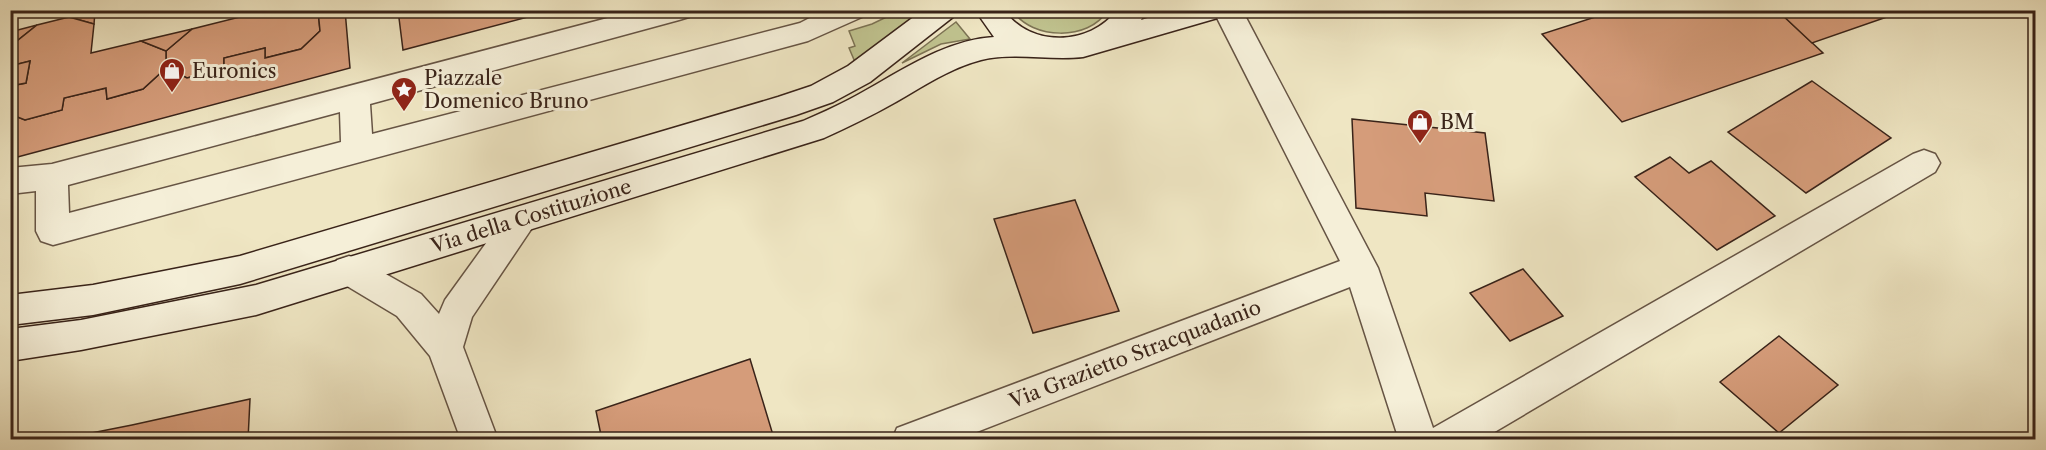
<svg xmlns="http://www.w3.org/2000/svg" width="2046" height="450" font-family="'Libre Caslon Text',serif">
<rect width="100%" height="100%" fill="#efe6c3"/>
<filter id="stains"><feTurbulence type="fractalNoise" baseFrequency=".00333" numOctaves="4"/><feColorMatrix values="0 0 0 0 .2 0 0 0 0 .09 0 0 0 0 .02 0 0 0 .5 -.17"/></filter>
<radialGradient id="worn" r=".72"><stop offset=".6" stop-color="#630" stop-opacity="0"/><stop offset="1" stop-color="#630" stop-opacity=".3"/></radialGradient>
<g fill="#c0c38f" stroke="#7c7354" stroke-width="1.5">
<polygon points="899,11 924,11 855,62 849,48 855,46 849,31 872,24"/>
<path d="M1013,11H1107C1089,41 1032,40 1013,11Z"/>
<polygon points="956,22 970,39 941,44 902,63"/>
</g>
<g fill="#d59c7a" stroke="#392319" stroke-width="1.5">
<polygon points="10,10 16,10 14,31 37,25 12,45 10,56"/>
<polygon points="239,10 305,10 305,13 318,10 320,31 301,49 265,58 265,48 224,58 224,69 187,78 166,68 166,51 192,29 240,17"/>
<polygon points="318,10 345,10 350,68 10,159 10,114 25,120 62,110 64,98 106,88 107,99 143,89 166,68 187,78 224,69 224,58 265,48 265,58 301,49 320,31"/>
<polygon points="398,10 554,10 403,50"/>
<polygon points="1617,10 1777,10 1823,53 1622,122 1542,34"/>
<polygon points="1777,10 1907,10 1812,43"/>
<polygon points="95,12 94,24 69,17"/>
<polygon points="69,17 94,24 91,53 141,41 166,51 166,68 143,89 107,99 106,88 64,98 62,110 25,120 10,114 10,86 26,83 30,61 10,66 12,45 37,25"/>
<polygon points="192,29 166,51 141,41"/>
<polygon points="30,61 26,83 10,86 10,66"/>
<polygon points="1812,81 1891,138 1806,193 1728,132"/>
<polygon points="1352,119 1485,133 1494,201 1425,193 1427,216 1356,208"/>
<polygon points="1670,157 1689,173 1711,161 1775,216 1717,250 1635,177"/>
<polygon points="1075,200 1119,311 1033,333 994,219"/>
<polygon points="1523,269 1563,316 1510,341 1470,293"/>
<polygon points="1779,336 1838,385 1779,433 1720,382"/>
<polygon points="750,359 773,435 760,440 602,440 596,411"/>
<polygon points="250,399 248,440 56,440 132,425"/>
</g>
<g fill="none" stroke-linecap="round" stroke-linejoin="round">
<defs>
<g id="minor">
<path d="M638,10H693L689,17L679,20L370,104L372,134L800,23L825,10H866L862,17L808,41L53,245L41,241L36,231V191L10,194V168L52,164ZM340,112L341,142L69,213L68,185Z"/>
<polygon points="1213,10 1242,10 1378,268 1433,428 1913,154 1924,150 1935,154 1940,163 1935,172 1481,440 1399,440 1350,287 956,440 892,440 897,428 1340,261"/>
<polygon points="522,206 534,210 538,219 472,317 463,347 498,440 461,440 430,356 397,316 337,280 332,270 337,260 349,256 361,260 421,294 439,314 445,300 510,210"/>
</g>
<g id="secondary">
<polygon points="923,10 957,10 953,17 870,82 833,102 796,115 240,284 93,315 10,325 10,295 93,285 240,256 778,97 811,86 848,66"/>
<path d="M975,10H1004C1030,48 1090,46 1117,10H1147L1141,20L1174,10H1225L1221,17L1083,57C1050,61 1014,52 981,60C950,68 922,87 894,103C871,116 848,127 824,138L256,315L81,350L10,361V329L81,320L256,285L803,121C819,114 835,107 850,99C894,76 942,40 994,37Z"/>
</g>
</defs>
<use href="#minor" stroke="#665444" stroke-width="3"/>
<use href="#secondary" stroke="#392319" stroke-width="3"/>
<use href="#minor" fill="#f5efd8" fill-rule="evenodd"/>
<use href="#secondary" fill="#f5efd8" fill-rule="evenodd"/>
</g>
<defs>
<symbol id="shop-pin" viewBox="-11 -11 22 30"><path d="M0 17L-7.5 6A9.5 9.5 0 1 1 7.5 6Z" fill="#8f2418" stroke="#f5efd8"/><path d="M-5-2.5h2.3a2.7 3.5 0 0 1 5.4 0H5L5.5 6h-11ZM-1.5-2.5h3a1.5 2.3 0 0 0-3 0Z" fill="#fff"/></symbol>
<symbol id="sight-pin" viewBox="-11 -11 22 30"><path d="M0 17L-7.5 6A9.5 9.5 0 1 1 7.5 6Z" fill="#8f2418" stroke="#f5efd8"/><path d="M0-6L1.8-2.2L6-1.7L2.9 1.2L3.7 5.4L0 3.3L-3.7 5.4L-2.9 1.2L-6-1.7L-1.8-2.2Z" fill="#fff"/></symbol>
</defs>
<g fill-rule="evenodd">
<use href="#shop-pin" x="157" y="56" width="30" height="40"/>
<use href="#sight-pin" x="389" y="75" width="30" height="40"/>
<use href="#shop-pin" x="1405" y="107" width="30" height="40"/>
</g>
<g text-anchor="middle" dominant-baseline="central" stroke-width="6" stroke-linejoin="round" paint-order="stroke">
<g font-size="20" fill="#392319" stroke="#f5efd8" text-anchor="start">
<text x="192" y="71">Euronics</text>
<text x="424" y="78">Piazzale<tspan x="424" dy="23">Domenico Bruno</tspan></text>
<text x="1440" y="122">BM</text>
</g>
<g font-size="20" fill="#392319" stroke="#f5efd8">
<text transform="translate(531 216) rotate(-17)">Via della Costituzione</text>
<text transform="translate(1135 354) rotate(-21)">Via Grazietto Stracquadanio</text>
</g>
</g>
<rect width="2046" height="450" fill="none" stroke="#efe6c3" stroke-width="36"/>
<rect x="12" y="12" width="2022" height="426" fill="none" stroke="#392319" stroke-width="3"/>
<rect x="18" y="18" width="2010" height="414" fill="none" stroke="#392319" stroke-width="1.5"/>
<rect width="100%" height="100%" filter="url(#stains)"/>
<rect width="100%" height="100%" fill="url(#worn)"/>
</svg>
